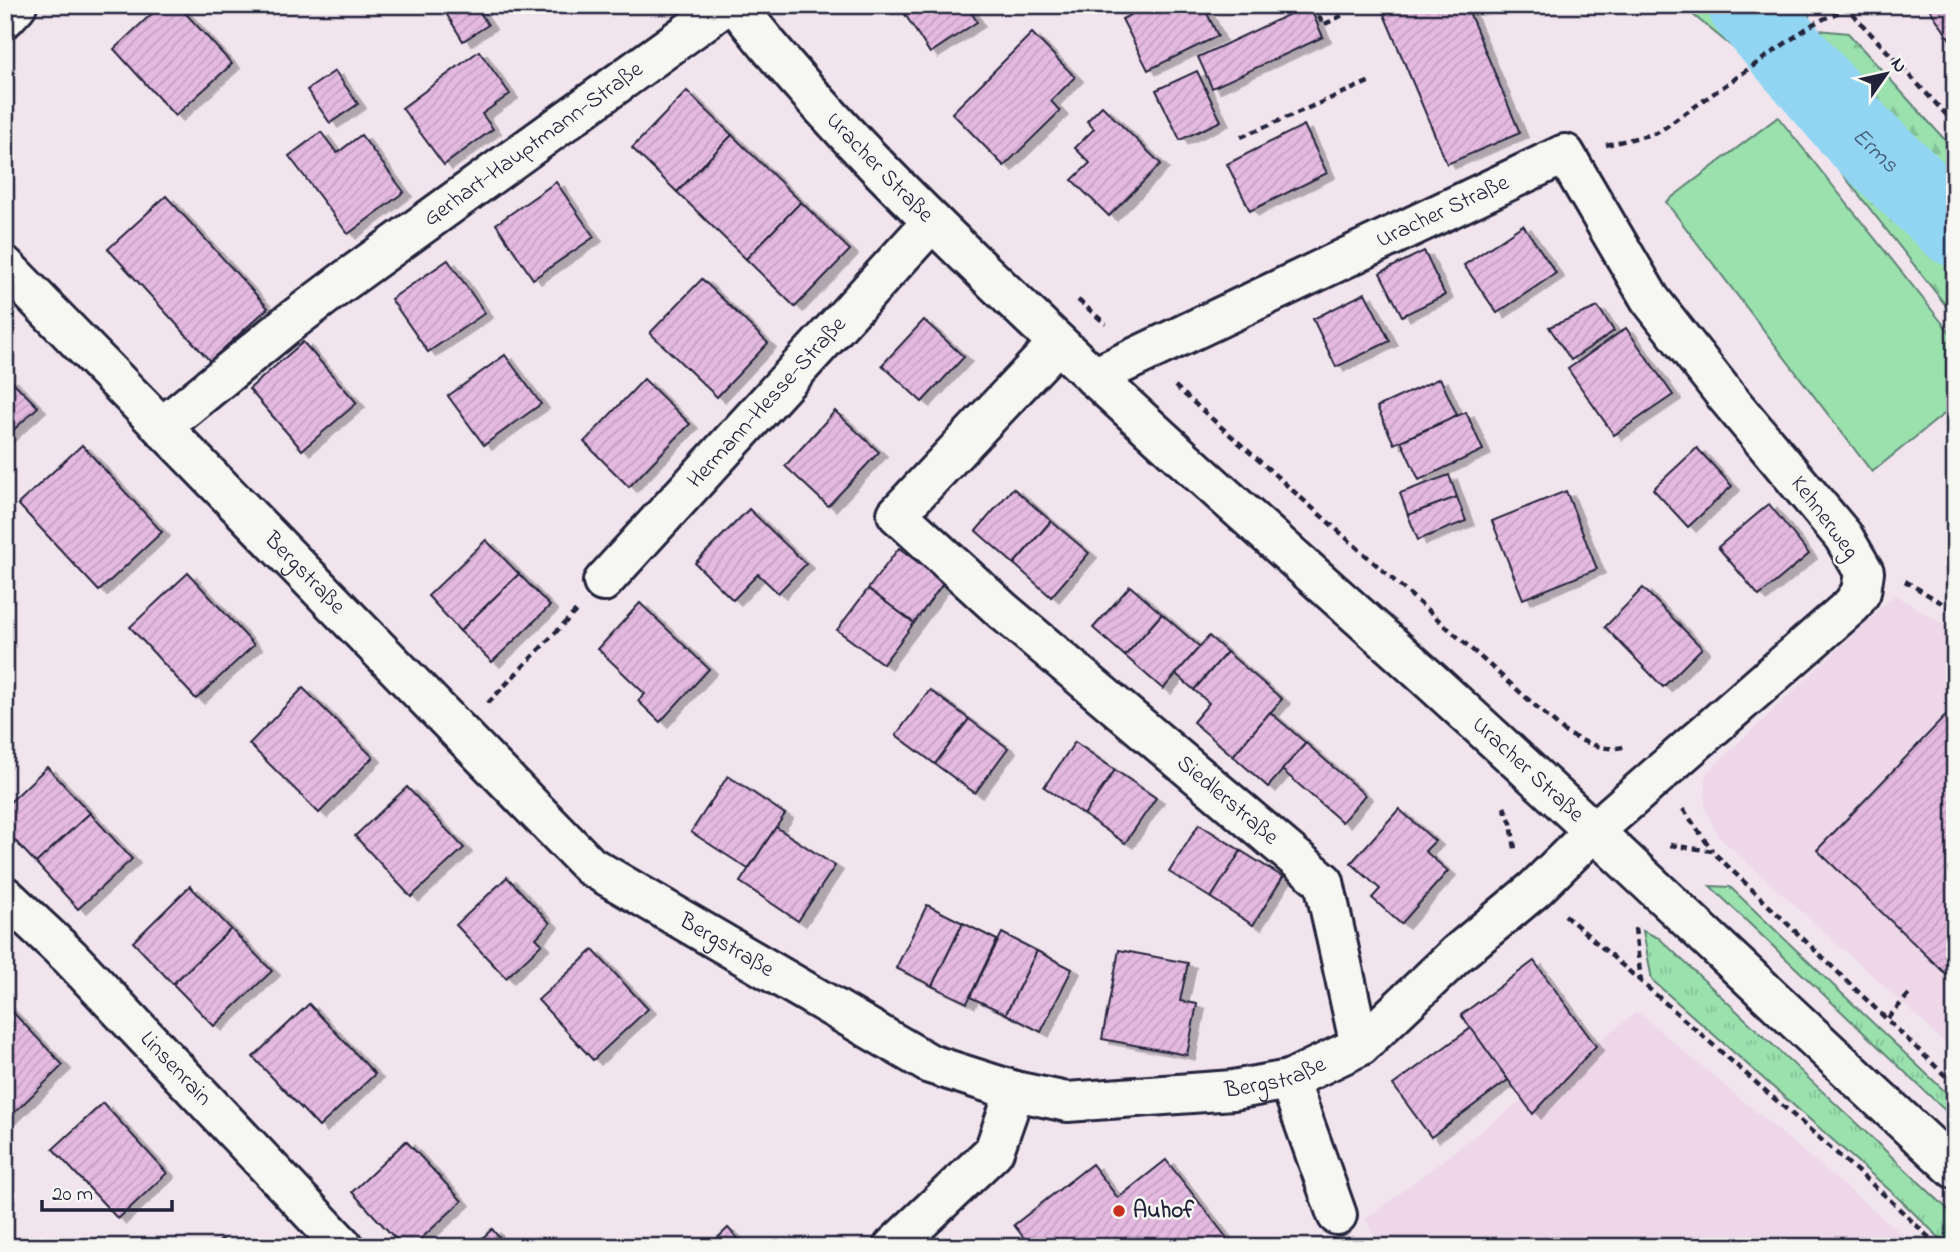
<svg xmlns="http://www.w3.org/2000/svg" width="1960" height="1252" font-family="'Indie Flower',sans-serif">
<defs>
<pattern id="grass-tufts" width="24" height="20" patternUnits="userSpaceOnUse" patternTransform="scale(1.75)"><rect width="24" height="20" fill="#9ae1ae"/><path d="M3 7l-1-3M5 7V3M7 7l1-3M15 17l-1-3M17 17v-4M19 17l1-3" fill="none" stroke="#84c197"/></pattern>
<pattern id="forest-firs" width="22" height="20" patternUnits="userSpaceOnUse" patternTransform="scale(1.75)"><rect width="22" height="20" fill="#9ae1ae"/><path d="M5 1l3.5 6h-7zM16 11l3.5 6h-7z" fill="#84c197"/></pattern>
<pattern id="building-hatch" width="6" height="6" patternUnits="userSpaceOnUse" patternTransform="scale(1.75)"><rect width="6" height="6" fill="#e5bae1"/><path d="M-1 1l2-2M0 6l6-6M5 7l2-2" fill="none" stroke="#c4a0c2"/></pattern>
<filter id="shadow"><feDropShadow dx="8" dy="4.5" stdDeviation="0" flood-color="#0004"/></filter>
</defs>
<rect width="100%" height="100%" fill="#f1e4ed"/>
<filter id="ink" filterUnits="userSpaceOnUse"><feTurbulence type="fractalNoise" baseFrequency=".0143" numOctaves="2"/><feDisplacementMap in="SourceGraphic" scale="14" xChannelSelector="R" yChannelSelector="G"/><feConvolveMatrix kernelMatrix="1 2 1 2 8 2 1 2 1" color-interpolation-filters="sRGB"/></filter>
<g filter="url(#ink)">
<g fill="#edd7e9">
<polygon points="1895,595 1955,632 1955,1053 1916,1015 1718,836 1705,807 1706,774"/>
<polygon points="1637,1012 1917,1247 1379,1247 1366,1219"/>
</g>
<g fill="url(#grass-tufts)" stroke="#5e8274" stroke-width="2">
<polygon points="1710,886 1730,887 1955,1101 1955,1120"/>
<polygon points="1643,931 1659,938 1955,1216 1955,1247 1949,1247 1895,1195 1652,980"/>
</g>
<g fill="url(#forest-firs)" stroke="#5e8274" stroke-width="2">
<polygon points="1681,5 1812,5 1809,17 1747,59"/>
<polygon points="1818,30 1848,33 1955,151 1955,317 1789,106 1756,72"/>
</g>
<polygon fill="#9ae1ae" stroke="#5e8274" stroke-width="2" points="1778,117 1955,339 1955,405 1872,472 1666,202"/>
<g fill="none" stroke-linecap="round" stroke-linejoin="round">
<path stroke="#91d5f3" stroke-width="79" id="s1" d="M1747,5L1860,137L1955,227"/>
</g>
<g fill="url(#building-hatch)" stroke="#22223b" stroke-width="2" filter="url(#shadow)">
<polygon points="161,5 178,5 232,64 175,116 114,49"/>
<polygon points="441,5 475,5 488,25 463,41"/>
<polygon points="899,5 967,5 977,22 930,53"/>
<polygon points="1150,5 1203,5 1218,36 1148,70 1122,19"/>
<polygon points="1309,5 1323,37 1212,88 1198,57"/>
<polygon points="1380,5 1466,5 1520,133 1447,164"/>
<polygon points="1927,5 1955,5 1955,47"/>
<polygon points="1032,33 1075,77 1051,101 1060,111 1004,166 952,113"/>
<polygon points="479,51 510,94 482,114 493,129 444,165 402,108"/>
<polygon points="335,71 358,104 330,123 307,90"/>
<polygon points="1197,71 1221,121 1180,140 1156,90"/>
<polygon points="687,91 732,135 677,192 632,148"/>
<polygon points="1102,106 1161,164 1109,216 1072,180 1090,163 1075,148 1094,129 1087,121"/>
<polygon points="1304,125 1327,173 1250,211 1227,164"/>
<polygon points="321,132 337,153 361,135 404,192 348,234 289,156"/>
<polygon points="732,135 801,202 746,259 677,192"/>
<polygon points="556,182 594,237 533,279 496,224"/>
<polygon points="166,196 268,308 210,361 108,249"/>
<polygon points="801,202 850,250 795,307 746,259"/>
<polygon points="1523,225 1556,273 1497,313 1464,265"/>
<polygon points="1424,251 1445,295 1402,316 1380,273"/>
<polygon points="448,260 485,313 428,352 391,299"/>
<polygon points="702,279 768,343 717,397 650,333"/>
<polygon points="1365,293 1390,341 1336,367 1313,319"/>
<polygon points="1598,307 1614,331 1571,360 1549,327"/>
<polygon points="924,320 964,357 922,402 882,365"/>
<polygon points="1626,328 1673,395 1614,435 1568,369"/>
<polygon points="303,342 357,403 302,450 249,389"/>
<polygon points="505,355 541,404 484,445 448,396"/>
<polygon points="9,378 38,407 5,438 5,381"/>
<polygon points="1440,378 1457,415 1394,444 1377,407"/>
<polygon points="644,379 690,424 629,487 584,442"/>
<polygon points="835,411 879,452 828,506 785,466"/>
<polygon points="1466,412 1483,450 1419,480 1401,441"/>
<polygon points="82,445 162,532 99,591 18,504"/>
<polygon points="1697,448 1732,486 1688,527 1653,489"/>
<polygon points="1449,475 1457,497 1408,515 1400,493"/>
<polygon points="1013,488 1051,521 1014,564 976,531"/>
<polygon points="1566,491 1597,569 1523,599 1492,521"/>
<polygon points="1457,497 1466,521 1418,540 1408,515"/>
<polygon points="1769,504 1809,554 1759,596 1718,547"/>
<polygon points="749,509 806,564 778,593 758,574 733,600 695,563"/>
<polygon points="1051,521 1089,553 1051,597 1014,564"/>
<polygon points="486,540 519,574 460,631 428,596"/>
<polygon points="899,548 944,582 914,623 868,589"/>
<polygon points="188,573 254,645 196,699 130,627"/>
<polygon points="519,574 550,606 492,662 460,631"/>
<polygon points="1130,586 1162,614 1125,656 1093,628"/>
<polygon points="1643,588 1702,648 1663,687 1605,627"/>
<polygon points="868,589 914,623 883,664 837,630"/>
<polygon points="640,603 709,669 660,722 638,701 645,694 598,649"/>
<polygon points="1162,614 1200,647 1163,689 1125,656"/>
<polygon points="1209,636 1227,652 1194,690 1176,674"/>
<polygon points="1227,652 1282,699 1233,756 1193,722 1209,703 1194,690"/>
<polygon points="303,688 373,757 319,813 249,744"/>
<polygon points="930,690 969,719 935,764 896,735"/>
<polygon points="1955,706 1955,983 1817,850"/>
<polygon points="1270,712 1306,743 1268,787 1233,756"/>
<polygon points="969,719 1008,748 975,793 935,764"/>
<polygon points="1075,742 1115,770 1084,815 1044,787"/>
<polygon points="1306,743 1365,795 1342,822 1282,770"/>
<polygon points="47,767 90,813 36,863 5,830 5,807"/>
<polygon points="1115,770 1156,798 1125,843 1084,815"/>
<polygon points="728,776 785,814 748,869 691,832"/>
<polygon points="407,787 464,848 411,897 355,836"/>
<polygon points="1399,809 1435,841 1425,851 1448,871 1401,924 1372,898 1380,889 1351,863"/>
<polygon points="90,813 132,859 78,909 36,863"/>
<polygon points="1199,824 1241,851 1211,898 1169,872"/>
<polygon points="776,827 835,866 798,921 740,882"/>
<polygon points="1241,851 1283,877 1253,925 1211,898"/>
<polygon points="507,877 550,923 536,938 542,944 506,978 456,925"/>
<polygon points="190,886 231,929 173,984 133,942"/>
<polygon points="927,905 963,923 932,986 896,968"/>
<polygon points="963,923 997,940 967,1003 932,986"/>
<polygon points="231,929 272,971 214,1026 173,984"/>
<polygon points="1002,933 1037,951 1006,1014 970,997"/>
<polygon points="593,950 648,1009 593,1060 538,1000"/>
<polygon points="1119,950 1188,963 1180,1001 1197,1004 1187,1055 1102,1039"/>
<polygon points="1037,951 1072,969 1041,1032 1006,1014"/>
<polygon points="1534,961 1596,1046 1533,1114 1461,1015"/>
<polygon points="309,1004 375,1074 319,1127 253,1057"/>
<polygon points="7,1006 63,1065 8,1119 5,1116"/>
<polygon points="1471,1028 1508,1080 1431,1137 1393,1085"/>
<polygon points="103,1103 167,1173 118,1219 53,1149"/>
<polygon points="406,1141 462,1201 412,1247 403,1247 352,1192"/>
<polygon points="1166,1160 1234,1247 1031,1247 1014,1225 1092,1164 1118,1198"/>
<polygon points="728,1228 746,1247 708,1247"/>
<polygon points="492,1229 507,1247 473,1247"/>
<polygon points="222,1239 229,1247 214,1247"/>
</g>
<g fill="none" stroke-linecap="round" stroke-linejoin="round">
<defs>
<g id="minor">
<path id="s2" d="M736,5C825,120 928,219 1033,319C1143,424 1257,525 1371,627C1569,804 1760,989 1955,1169"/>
<polyline points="5,18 17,5"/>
<path id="s3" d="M5,266L590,866L930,1064L1015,1091L1067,1102L1233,1090L1289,1080L1360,1046L1458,953L1535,889L1593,832L1852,605L1861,592L1864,572L1843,536L1726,396L1650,299L1565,154L1094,377"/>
<path id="s4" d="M1058,343L897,514L1002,610L1324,882L1360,1046"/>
<path id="s5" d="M162,427L285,326L343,282L726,5"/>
<path id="s6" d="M603,582L932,222"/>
<path id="s7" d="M5,896L70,957L344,1247"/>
<polyline points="1289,1080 1337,1215"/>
<polyline points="893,1247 994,1151 1015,1091"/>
</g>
</defs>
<use href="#minor" stroke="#22223b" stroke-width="44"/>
<g stroke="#22223b" stroke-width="4.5" stroke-dasharray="7 5" stroke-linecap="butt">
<polyline points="1314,5 1323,25 1345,14"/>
<polyline points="1844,5 1955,124"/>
<polyline points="1241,137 1373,80"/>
<polyline points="1606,145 1657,133 1813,24 1853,5"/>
<polyline points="1078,300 1106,324"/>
<path d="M1175,386L1566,733C1585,742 1605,753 1626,746"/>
<polyline points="1905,581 1955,611"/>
<polyline points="488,703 576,611"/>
<polyline points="1504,807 1511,823 1515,849"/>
<polyline points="1683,809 1712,850"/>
<polyline points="1670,845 1712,851 1955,1085"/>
<polyline points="1565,915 1890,1200 1939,1247"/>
<polyline points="1635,928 1641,982"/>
<polyline points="1888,1018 1912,991"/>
</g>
<use href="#minor" stroke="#f6f6f2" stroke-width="38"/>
</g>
</g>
<circle fill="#c8321e" stroke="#f6f6f2" stroke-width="2.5" cx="1119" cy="1211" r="7"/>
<g text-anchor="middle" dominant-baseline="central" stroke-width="5" stroke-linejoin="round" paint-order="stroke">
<g font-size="23" fill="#22223b" stroke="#f6f6f2">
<text stroke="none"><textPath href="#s5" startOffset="467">Gerhart-Hauptmann-Straße</textPath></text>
<text stroke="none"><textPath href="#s2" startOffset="217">Uracher Straße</textPath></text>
<text transform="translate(1443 212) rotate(-25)">Uracher Straße</text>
<text stroke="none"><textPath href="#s6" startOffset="243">Hermann-Hesse-Straße</textPath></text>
<text transform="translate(1824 518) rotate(53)">Kehnerweg</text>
<text stroke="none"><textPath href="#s3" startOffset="429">Bergstraße</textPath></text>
<text stroke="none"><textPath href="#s2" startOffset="1102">Uracher Straße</textPath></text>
<text stroke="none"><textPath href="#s4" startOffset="672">Siedlerstraße</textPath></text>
<text stroke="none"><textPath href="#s3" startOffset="996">Bergstraße</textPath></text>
<text stroke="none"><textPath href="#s7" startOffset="243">Linsenrain</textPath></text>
<text stroke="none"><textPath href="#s3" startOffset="1584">Bergstraße</textPath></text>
</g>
<g font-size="23" font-weight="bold" fill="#22223b" stroke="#f6f6f2" text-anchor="start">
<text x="1133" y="1211">Auhof</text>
</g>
<g font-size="24" font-style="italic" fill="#435872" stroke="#f6f6f2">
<text stroke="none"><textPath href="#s1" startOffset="194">Erms</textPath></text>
</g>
</g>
<rect width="1960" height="1252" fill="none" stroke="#f6f6f2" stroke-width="28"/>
<rect x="14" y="14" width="1932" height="1224" fill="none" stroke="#22223b" stroke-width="2.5" filter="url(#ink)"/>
<g transform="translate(1886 74) rotate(56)" stroke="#f6f6f2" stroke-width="5" paint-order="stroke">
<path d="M0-5L12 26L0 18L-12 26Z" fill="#22223b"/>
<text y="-10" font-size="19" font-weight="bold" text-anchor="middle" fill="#22223b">N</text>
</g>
<path d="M42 1200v10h130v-10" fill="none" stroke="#22223b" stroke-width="3.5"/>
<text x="52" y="1200" font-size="21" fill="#22223b" stroke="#f6f6f2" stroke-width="5" paint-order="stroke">20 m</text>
</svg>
